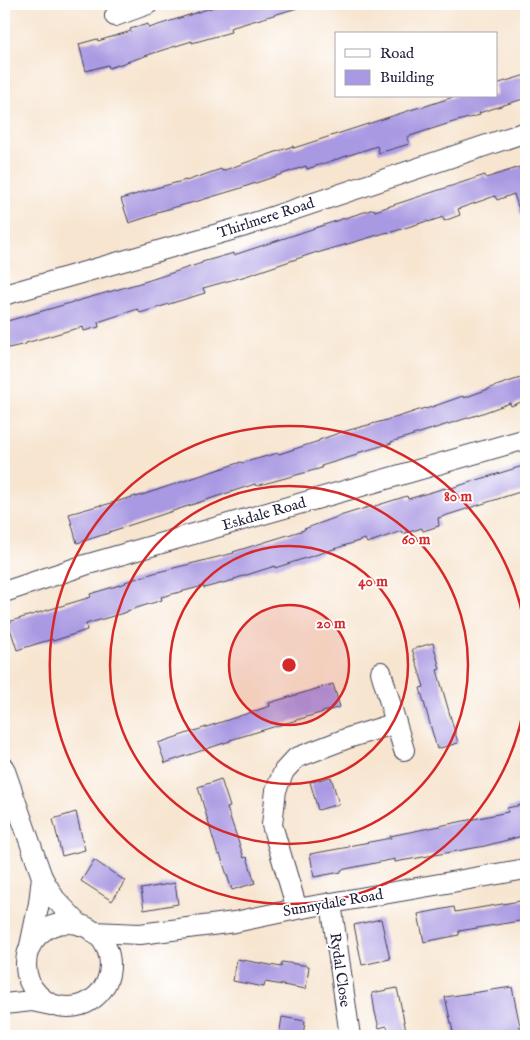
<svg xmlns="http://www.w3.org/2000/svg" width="530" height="1040" font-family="'IM FELL English',serif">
<rect width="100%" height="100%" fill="#fff"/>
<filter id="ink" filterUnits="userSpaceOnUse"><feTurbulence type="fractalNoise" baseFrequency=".02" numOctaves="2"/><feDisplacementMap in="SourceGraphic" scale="10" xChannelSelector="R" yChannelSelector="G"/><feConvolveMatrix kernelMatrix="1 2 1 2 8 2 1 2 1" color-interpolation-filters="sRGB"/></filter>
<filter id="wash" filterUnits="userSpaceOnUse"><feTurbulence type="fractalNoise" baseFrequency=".0096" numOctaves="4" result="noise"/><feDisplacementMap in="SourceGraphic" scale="20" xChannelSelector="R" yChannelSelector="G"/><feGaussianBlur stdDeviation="1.12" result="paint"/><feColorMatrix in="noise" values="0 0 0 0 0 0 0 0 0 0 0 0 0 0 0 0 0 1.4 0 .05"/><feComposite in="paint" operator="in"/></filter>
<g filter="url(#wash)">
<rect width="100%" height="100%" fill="#f7e5d0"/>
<g id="blocks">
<g fill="#a998e2">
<polygon points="223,4 297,4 297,8 230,28 231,32 192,43 192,41 166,49 109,68 108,65 86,71 79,44 97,39 98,41 131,31 130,29 148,24 149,28"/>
<polygon points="526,75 526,98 479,113 480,115 450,123 407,137 409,144 379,153 377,146 307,169 306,166 238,189 198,201 157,212 157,214 129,223 121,199 156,188 186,180 186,181 221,169 222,171 293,146 294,148 420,107 420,108 456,96 496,96 496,84"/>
<polygon points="526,165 526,221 523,222 514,194 497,200 495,196 458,209 460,215 444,221 443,217 428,222 427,221 389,233 388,232 317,253 317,252 246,276 203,288 205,293 140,313 138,309 98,322 99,327 84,331 83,327 67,331 26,343 26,344 4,349 4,322 147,281 202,263 202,262 234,253 234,255 345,218 374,209 375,211 485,175 486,178"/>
<polygon points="526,376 526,400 511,406 510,403 477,415 391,442 392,443 357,453 357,455 321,466 322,468 256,486 255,484 109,532 109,533 77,543 69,514 101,505 101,506 136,496 136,497 241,462 242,463 278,453 279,454 319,441 319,440 342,432 398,417 425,408 426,409 463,396 464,398 499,385"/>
<polygon points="526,465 526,490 438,518 439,526 423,531 422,528 403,534 402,531 367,543 365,539 275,568 275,566 234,579 234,580 204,588 203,586 161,597 162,600 127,611 127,612 86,624 87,630 53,641 52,639 17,650 8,622 91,597 90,594 126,583 125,582 154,573 234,553 233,552 304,530 304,529 340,516 372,506 372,507 407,496 408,499 445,488 445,490"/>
<polygon points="433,643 440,669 437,670 458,743 437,749 420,688 424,687 412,649"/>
<polygon points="333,684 340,707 230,740 230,741 165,763 158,743 270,706 269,703"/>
<polygon points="331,777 339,804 318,810 310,782"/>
<polygon points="221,779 230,807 227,808 244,858 247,857 255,883 232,890 220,854 218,855 198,787"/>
<polygon points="526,804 526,835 485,846 395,862 395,859 341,870 341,872 314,877 310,854 349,847 348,846 391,838 390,836 508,812 507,808"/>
<polygon points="76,812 85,850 62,856 53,819"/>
<polygon points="94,860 125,881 112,901 81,881"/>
<polygon points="175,883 178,904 144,910 141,889"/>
<polygon points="526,900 526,920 459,931 459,935 424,942 418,914 454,907 455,912"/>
<polygon points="381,919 390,959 362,965 354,925"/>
<polygon points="237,959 281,967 282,962 309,966 306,989 265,982 264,987 233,981"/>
<polygon points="512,987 522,1036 454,1036 445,997"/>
<polygon points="397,988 401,1006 407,1036 389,1036 387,1026 379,1028 375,1012 372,993"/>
<polygon points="282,1017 305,1021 303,1036 279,1036"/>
</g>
</g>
</g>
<g filter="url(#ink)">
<use href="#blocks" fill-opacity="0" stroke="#423f51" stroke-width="1"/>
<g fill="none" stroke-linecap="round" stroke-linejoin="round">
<defs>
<g id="minor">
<polyline points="115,16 148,4"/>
<polyline points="4,295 242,227 526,132"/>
<polyline points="4,592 85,565 526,439"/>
<polyline points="381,672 396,723"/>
<polyline points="4,768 42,877 55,899 80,925"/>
<polyline points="331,903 350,1036"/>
<polyline points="297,909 272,825 276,790 284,771 296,758 348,738 396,723 404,750"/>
<circle cx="68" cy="965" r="42"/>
<polyline points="93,932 140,934 235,922 297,909 526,869"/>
<polyline points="30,946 39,903 42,877"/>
<polyline points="4,1004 32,1001 51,1005"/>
</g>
</defs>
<use href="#minor" stroke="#423f51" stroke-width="22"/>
<use href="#minor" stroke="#fff" stroke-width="20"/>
</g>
</g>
<circle cx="289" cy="665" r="60" fill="#d62828" fill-opacity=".12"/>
<g fill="none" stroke="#d62828" stroke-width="2.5">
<circle cx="289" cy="665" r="60"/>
<circle cx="289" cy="665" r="119"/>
<circle cx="289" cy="665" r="179"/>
<path d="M526 694A239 239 0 1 1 526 636"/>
</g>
<g text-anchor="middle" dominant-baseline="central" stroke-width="4" stroke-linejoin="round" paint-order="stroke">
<g font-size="15" fill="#22223b" stroke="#fff">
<text transform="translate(266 218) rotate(-18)">Thirlmere Road</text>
<text transform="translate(264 514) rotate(-16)">Eskdale Road</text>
<text transform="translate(333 903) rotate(-10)">Sunnydale Road</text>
<text transform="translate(340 970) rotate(82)">Rydal Close</text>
</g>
</g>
<circle cx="289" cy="665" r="8" fill="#d62828" stroke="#fff" stroke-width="2.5"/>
<g font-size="15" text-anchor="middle" font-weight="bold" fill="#d62828" stroke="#fff" stroke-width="4" stroke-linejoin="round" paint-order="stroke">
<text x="458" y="501">80 m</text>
<text x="416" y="544">60 m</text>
<text x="373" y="586">40 m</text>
<text x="331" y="628">20 m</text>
</g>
<rect width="530" height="1040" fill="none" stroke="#fff" stroke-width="20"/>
<rect x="335" y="32" width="162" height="65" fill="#ffffff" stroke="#a7a7b1"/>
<rect x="345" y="49" width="25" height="8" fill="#ffffff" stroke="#a7a7b1"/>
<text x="380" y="58" font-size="15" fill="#22223b">Road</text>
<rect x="345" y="70" width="25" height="15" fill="#a998e2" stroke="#a7a7b1"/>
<text x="380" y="82" font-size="15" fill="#22223b">Building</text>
</svg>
